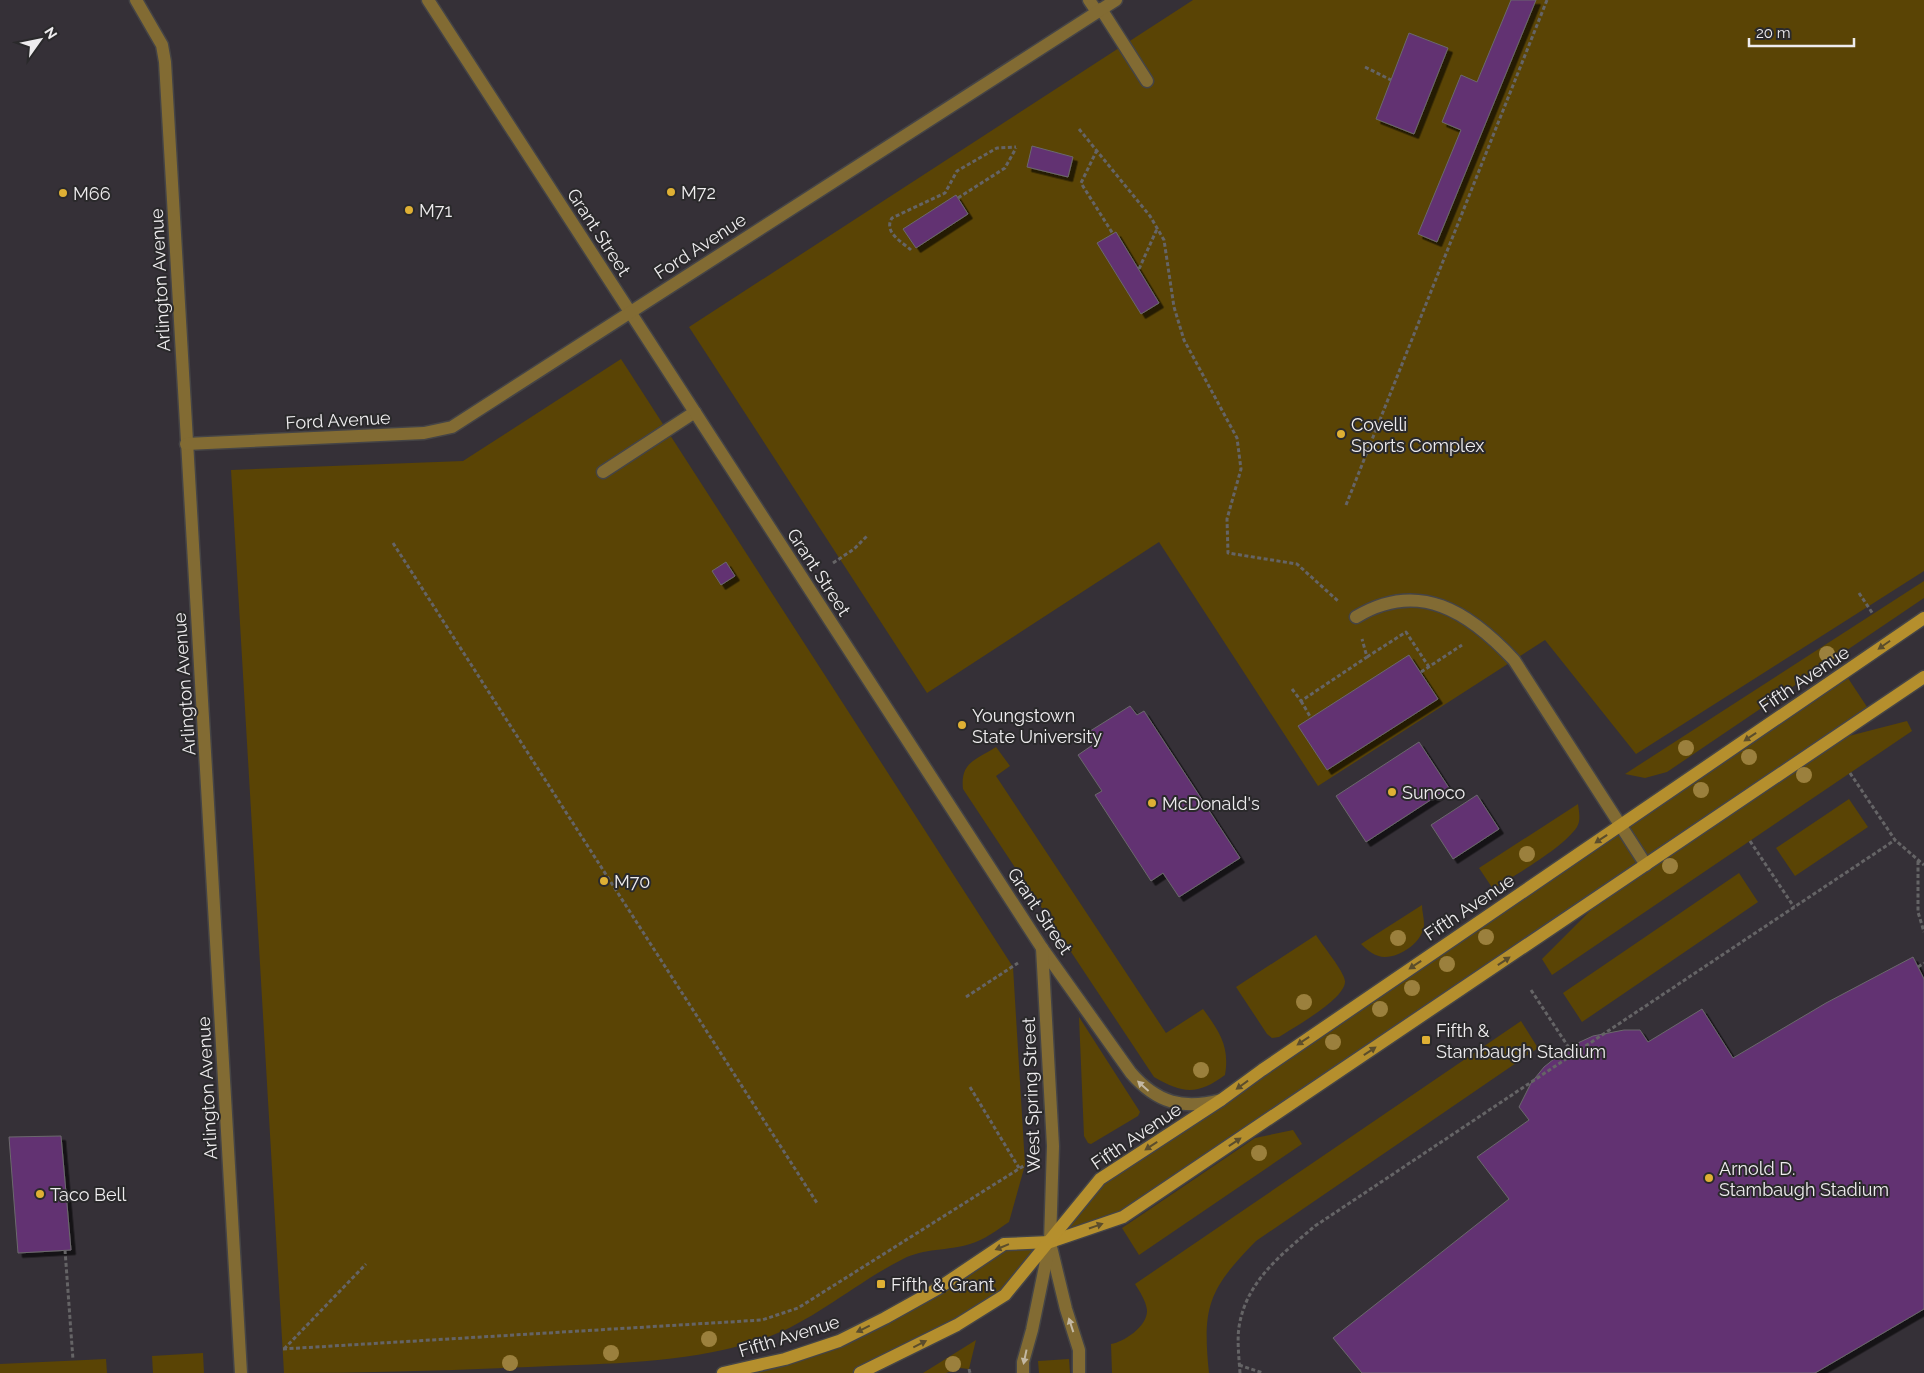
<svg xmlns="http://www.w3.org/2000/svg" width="1924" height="1373" font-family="Raleway,sans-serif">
<defs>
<filter id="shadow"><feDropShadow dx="4.5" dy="4.5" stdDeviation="0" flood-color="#0009"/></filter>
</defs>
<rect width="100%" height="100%" fill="#2a292b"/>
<rect fill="#353037" x="0" y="0" width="1924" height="1373"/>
<g fill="#5a4405">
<polygon points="1193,0 1924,0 1924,571 1636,754 1545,640 1318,786 1159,542 927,693 689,327"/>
<path d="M621,359L1013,967L1025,1165L1009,1222C997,1230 984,1240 970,1244C948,1251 924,1248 903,1259C857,1282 815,1320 768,1337C699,1362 622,1363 550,1366C461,1370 373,1373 284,1373L231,470L463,461Z"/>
<polygon points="1924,581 1924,598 1667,772 1645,778 1625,774"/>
<polygon points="1844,672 1871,713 1123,1217 1050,1242 1005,1295 860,1373 723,1373 839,1341 1004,1244 1050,1241 1100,1179"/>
<polygon points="1907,721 1912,731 1552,975 1542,959 1594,907 1841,738"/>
<path d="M996,747L1010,766L996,776L1166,1033L1203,1009C1219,1031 1230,1046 1225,1075C1198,1095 1183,1094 1154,1077L963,789C960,762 976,760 996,747Z"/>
<polygon points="1849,799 1868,827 1795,876 1776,848"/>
<path d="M1578,804C1579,812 1581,820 1577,827C1562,849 1516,874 1493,889L1479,868Z"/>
<polygon points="1739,873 1758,902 1582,1022 1563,993"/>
<path d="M1422,905C1422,911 1424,918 1424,924C1424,941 1401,957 1385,957C1375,957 1367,950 1361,944Z"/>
<path d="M1316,935C1322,945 1344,971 1345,981C1346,999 1294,1027 1279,1037L1272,1038L1267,1034L1236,987Z"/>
<polygon points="1079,1017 1140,1112 1138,1116 1091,1144 1088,1143 1084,1136"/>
<path d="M1521,1021L1538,1048L1256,1241C1209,1289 1202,1306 1209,1373H1112L1111,1344C1124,1342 1148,1326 1147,1310C1146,1301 1140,1292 1135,1284Z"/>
<polygon points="1293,1130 1302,1144 1139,1255 1122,1228 1255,1138"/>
<polygon points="976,1340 969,1369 960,1368 946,1373 923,1373"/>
<polygon points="203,1353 204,1373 153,1373 152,1356"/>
<polygon points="106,1359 107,1373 0,1373 0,1364"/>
<polygon points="1069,1359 1070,1373 1039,1373 1038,1361"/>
</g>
<g fill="#623172" stroke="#6b696c" filter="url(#shadow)">
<polygon points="1511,0 1536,0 1437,242 1418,234 1461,130 1442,122 1461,75 1477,82"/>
<polygon points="1409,33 1448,48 1414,134 1376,119"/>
<polygon points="1032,146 1073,157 1068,177 1027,167"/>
<polygon points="956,195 968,214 916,248 903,229"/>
<polygon points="1116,232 1159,303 1141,314 1097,243"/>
<polygon points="726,562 735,576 721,585 712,571"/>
<polygon points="1409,655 1438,699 1327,770 1298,726"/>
<polygon points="1130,706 1137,715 1144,711 1240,858 1179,897 1163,873 1151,881 1095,795 1102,791 1078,755 1094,744 1087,733"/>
<polygon points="1419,742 1449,788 1366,842 1336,796"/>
<polygon points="1477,795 1499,829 1453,859 1431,825"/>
<polygon points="1913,957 1924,979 1924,1309 1815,1373 1362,1373 1333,1338 1509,1199 1477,1157 1529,1120 1519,1107 1531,1083 1544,1067 1569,1047 1593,1036 1624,1030 1640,1030 1648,1042 1702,1009 1733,1058 1826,1003"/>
<polygon points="61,1136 71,1250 18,1253 9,1137"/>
</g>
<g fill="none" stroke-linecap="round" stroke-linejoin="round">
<defs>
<g id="service">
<polyline points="1101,9 1147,81"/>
<polyline points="603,472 695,412"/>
<path d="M1356,617C1419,579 1469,612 1514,660L1646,865"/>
</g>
<g id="minor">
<polyline points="136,0 162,45 165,62 241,1373"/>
<path d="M428,0L1042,948L1131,1073C1157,1103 1183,1110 1221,1100"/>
<polyline points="1089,0 1097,12"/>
<polyline points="186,444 424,433 452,427 1116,0"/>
<polyline points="1051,1247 1066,1309 1079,1350 1079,1373"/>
<polyline points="1023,1373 1023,1362 1032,1330 1050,1242 1053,1146 1042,948"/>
</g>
<g id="secondary">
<polyline points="723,1373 785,1359 839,1341 885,1318 937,1289 1004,1244 1050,1242 1123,1217 1924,677"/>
<polyline points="860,1373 957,1325 1005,1295 1100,1179 1221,1100 1262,1070 1924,618"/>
</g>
</defs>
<use href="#service" stroke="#454446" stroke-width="15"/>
<use href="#minor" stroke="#454446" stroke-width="15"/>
<use href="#secondary" stroke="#454446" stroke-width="15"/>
<g stroke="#656466" stroke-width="3" stroke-dasharray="4 2.5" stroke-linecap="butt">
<polyline points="1365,67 1391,80"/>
<polyline points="1079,129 1150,216 1164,240 1174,307 1184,340 1237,438 1241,469 1227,519 1228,553 1297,564 1338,601"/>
<polyline points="1097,150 1081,183 1113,234"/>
<polyline points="958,198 1005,168 1016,148"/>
<path d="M911,250C902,242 883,232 892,218L945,193L957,171L997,148L1016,147"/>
<polyline points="1139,269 1157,229"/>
<polyline points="1346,505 1547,0"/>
<polyline points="393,543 817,1203"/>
<polyline points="833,563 854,549 867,536"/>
<polyline points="1859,593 1873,614"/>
<polyline points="1367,657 1406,632 1429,667"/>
<polyline points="1421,672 1462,645"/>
<polyline points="1292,689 1301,701 1367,657 1362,639"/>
<polyline points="1301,701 1311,718"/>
<polyline points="1850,773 1895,840 1924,865"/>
<polyline points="1750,841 1794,907"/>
<polyline points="1918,861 1918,912 1924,932"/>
<polyline points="1918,967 1924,963"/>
<polyline points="1531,990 1573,1054"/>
<polyline points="966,997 1018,963"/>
<polyline points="970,1087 1019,1168"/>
<polyline points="65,1250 73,1360"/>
<polyline points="283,1349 762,1320 798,1308 1025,1165"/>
<polyline points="284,1349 366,1264"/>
<polyline points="1239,1365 1263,1373"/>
<polyline points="969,1369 970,1373"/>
<path d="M1240,1373C1239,1358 1237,1341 1239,1327C1246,1281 1282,1254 1315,1226L1895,840"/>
</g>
<use href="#service" stroke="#826b33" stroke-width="12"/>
<use href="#minor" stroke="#826b33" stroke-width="12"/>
<use href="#secondary" stroke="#b58f2d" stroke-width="12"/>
</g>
<g fill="#9b803d">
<circle cx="1827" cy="654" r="8"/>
<circle cx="1686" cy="748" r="8"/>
<circle cx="1749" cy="757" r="8"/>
<circle cx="1804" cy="775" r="8"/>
<circle cx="1701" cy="790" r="8"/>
<circle cx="1527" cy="854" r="8"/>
<circle cx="1670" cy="866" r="8"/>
<circle cx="1486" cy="937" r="8"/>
<circle cx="1398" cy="938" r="8"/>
<circle cx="1447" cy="964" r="8"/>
<circle cx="1412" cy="988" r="8"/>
<circle cx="1304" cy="1002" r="8"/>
<circle cx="1380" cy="1009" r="8"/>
<circle cx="1333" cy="1042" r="8"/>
<circle cx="1201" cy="1070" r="8"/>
<circle cx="1259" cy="1153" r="8"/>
<circle cx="709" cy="1339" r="8"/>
<circle cx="611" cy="1353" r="8"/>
<circle cx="510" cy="1363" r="8"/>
<circle cx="953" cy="1364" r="8"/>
</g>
<defs><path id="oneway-solid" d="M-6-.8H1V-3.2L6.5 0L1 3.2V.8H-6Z" transform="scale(1.25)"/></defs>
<g fill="#5b4d2c">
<use href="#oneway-solid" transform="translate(1884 645) rotate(145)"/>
<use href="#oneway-solid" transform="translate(1750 737) rotate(146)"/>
<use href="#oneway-solid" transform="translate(1601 839) rotate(146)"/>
<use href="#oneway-solid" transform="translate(1504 961) rotate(-34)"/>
<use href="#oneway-solid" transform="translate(1415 965) rotate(146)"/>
<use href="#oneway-solid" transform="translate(1303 1041) rotate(146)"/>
<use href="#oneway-solid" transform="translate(1370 1051) rotate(-34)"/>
<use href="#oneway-solid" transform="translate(1242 1085) rotate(144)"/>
<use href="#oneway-solid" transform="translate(1235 1142) rotate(-34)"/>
<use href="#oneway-solid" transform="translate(1151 1146) rotate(147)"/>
<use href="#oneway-solid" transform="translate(1096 1226) rotate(-19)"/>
<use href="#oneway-solid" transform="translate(1002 1247) rotate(158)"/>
<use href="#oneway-solid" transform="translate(863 1329) rotate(154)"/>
<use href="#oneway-solid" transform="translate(920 1344) rotate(-27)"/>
</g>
<g fill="#c3b8a3">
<use href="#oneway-solid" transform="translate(1143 1086) rotate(-138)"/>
<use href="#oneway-solid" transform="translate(1071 1325) rotate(-108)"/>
<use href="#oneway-solid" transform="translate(1025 1357) rotate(102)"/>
</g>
<g fill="#dfb034" stroke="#2a292b" stroke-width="2">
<circle cx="671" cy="192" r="5"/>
<circle cx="63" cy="193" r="5"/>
<circle cx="409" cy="210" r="5"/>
<circle cx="1341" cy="434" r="5"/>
<circle cx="962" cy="725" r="5"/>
<circle cx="1392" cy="792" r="5"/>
<circle cx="1152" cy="803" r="5"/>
<circle cx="604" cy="881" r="5"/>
<rect x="1421" y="1035" width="10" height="10" rx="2.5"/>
<circle cx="1709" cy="1178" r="5"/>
<circle cx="40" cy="1194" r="5"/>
<rect x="876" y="1279" width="10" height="10" rx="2.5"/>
</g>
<g text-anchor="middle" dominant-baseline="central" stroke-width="4" stroke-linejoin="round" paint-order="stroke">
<g font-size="18" fill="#eeecee" stroke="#2a292b" text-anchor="start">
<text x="681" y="192">M72</text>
<text x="73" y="193">M66</text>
<text x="419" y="210">M71</text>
<text x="1351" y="424">Covelli<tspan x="1351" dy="21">Sports Complex</tspan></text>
<text x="972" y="715">Youngstown<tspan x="972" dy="21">State University</tspan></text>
<text x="1402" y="792">Sunoco</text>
<text x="1162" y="803">McDonald's</text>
<text x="614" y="881">M70</text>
<text x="1436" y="1030">Fifth &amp;<tspan x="1436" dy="21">Stambaugh Stadium</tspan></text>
<text x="1719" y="1168">Arnold D.<tspan x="1719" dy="21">Stambaugh Stadium</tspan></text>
<text x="50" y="1194">Taco Bell</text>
<text x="891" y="1284">Fifth &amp; Grant</text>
</g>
<g font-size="18" fill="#eeecee" stroke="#2a292b">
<text transform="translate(599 232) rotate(57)">Grant Street</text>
<text transform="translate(700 246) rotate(-33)">Ford Avenue</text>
<text transform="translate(160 280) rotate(-93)">Arlington Avenue</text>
<text transform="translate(338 420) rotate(-3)">Ford Avenue</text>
<text transform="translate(819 572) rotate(57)">Grant Street</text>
<text transform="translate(1804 679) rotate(-34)">Fifth Avenue</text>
<text transform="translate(184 684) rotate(-94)">Arlington Avenue</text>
<text transform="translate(1469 907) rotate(-34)">Fifth Avenue</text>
<text transform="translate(1040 911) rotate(56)">Grant Street</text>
<text transform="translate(207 1088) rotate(-93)">Arlington Avenue</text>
<text transform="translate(1031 1095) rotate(-92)">West Spring Street</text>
<text transform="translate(1136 1136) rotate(-34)">Fifth Avenue</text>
<text transform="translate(789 1336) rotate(-17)">Fifth Avenue</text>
</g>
</g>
<g transform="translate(40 40) rotate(57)" stroke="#2a292b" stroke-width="4" paint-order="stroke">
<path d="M0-4L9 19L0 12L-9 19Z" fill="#eeecee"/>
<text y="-8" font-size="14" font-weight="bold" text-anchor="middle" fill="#eeecee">N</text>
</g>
<path d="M1749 38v8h105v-8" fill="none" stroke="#eeecee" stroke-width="2.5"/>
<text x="1756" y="38" font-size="15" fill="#eeecee" stroke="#2a292b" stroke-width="4" paint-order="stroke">20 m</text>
</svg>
